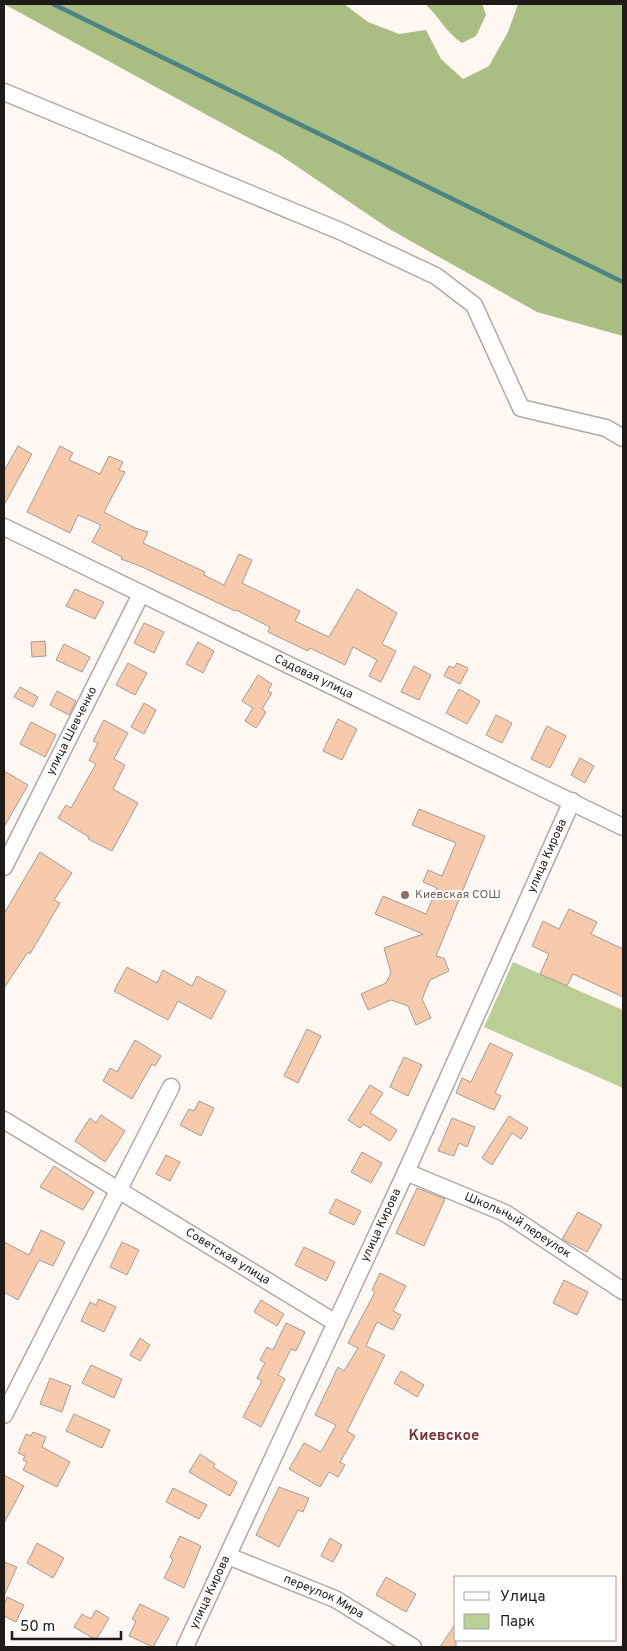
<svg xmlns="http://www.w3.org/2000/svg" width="627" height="1651" font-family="Overpass,sans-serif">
<rect width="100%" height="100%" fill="#fef7f2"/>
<polygon fill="#bbce95" points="513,962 623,1010 623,1088 484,1027"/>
<g fill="#aabd82">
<polygon points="4,4 344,4 368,22 399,34 426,30 441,59 463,79 489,66 508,32 518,4 623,4 623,336 537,312 391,230 280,155"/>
<path d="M425,4H482L486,15L476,36L462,43C445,32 440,17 425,4Z"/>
</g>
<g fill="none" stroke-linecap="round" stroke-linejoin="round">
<polyline stroke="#4a8586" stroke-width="4.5" points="53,4 623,282"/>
</g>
<g fill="#f7caab" stroke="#a49d99">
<polygon points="18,446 32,454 4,505 4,471"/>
<polygon points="60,446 73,453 69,460 100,474 109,456 123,462 119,470 125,472 104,512 135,528 148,532 143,543 205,572 204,575 224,585 239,554 252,560 242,583 300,611 295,621 329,637 357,589 397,613 382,644 396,651 381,682 369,676 377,660 353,647 345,665 310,648 308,651 268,632 270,627 236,610 235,611 140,566 121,559 122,557 92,542 101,525 78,515 70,533 27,512"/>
<polygon points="75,589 104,602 95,619 66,606"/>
<polygon points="144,623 164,632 154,653 134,643"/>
<polygon points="45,641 46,656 32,657 31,642"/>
<polygon points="198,642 214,651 203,673 186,664"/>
<polygon points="64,644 90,657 82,672 56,660"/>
<polygon points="128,663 147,673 135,695 116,685"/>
<polygon points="457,663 468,668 460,684 444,676 449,666 454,668"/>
<polygon points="414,666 431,675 419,700 401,692"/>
<polygon points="258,675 272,684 268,691 272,693 262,709 266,712 256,728 245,721 253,708 242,701"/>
<polygon points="20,687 38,697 33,707 14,697"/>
<polygon points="459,689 480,701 467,724 446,713"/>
<polygon points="57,691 76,701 69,715 50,705"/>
<polygon points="144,703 156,710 144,734 131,727"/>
<polygon points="496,715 512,723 502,743 486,735"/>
<polygon points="338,719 357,729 342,760 323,751"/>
<polygon points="104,720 128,733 114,759 125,765 113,789 138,803 112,851 88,839 89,837 58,818 66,805 71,808 96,764 89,760 98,743 93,741"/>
<polygon points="31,722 56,735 45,757 20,744"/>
<polygon points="547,726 566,736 550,768 531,759"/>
<polygon points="580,758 594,766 585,783 571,775"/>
<polygon points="4,771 28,785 4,827"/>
<polygon points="419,809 485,836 436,956 444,958 449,971 430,980 422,999 431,1018 416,1025 408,1006 391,1000 368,1010 361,994 386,983 391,973 384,948 423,934 375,914 383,896 426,914 437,888 423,882 428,870 442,876 456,843 412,825"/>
<polygon points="40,852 72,873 54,900 60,903 30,954 28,952 4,988 4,914"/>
<polygon points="569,909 597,922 591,934 623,949 623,997 573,974 567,986 540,974 549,954 532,946 543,921 559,929"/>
<polygon points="127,967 157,983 163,970 192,986 197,976 226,991 211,1019 178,1001 168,1020 114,991"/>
<polygon points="307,1029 321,1036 298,1083 284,1076"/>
<polygon points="135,1040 161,1056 155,1066 152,1064 132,1099 103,1081 110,1068 117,1072"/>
<polygon points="490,1043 513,1054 495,1093 501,1096 494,1110 456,1093 462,1078 471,1082"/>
<polygon points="404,1057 422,1065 408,1096 390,1087"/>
<polygon points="370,1085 383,1093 370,1113 397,1130 390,1141 363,1124 360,1128 348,1120"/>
<polygon points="199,1101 214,1108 201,1136 180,1125 189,1109 194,1111"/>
<polygon points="101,1115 125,1131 105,1162 75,1141 90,1118 96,1123"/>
<polygon points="509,1116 528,1128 521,1139 512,1133 492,1165 482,1158"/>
<polygon points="452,1118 475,1127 467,1147 459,1143 454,1156 438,1151"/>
<polygon points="362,1152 382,1163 371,1183 351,1172"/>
<polygon points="166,1155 180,1162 170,1181 156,1174"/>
<polygon points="54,1166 94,1192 83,1210 40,1187"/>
<polygon points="417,1188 445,1199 424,1246 396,1233"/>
<polygon points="336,1199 361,1211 354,1225 329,1213"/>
<polygon points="578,1212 602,1225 587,1252 562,1239"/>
<polygon points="41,1230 65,1242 53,1266 39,1260 18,1300 4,1292 4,1242 29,1255"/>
<polygon points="122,1242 139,1250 127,1275 110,1267"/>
<polygon points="304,1247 335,1262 326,1281 295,1265"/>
<polygon points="380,1273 406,1286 393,1311 401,1315 393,1330 377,1322 366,1346 385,1355 347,1431 355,1436 340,1462 345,1465 338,1477 329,1472 320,1487 289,1469 304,1443 321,1452 336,1425 315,1415 338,1367 344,1371 358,1348 348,1343 375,1292 372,1290"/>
<polygon points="564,1280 588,1292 577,1315 553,1303"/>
<polygon points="99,1299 116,1307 104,1332 81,1321 90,1302 96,1305"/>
<polygon points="261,1300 284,1314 277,1326 254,1312"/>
<polygon points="286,1323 305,1332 296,1351 291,1349 278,1375 285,1379 261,1427 243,1417 262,1381 257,1378 265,1363 260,1360 267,1347 273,1350"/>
<polygon points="140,1338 150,1345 140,1361 130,1355"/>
<polygon points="91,1365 122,1379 114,1398 82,1383"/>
<polygon points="401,1371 424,1385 417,1397 394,1383"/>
<polygon points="50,1378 71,1386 62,1412 40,1404"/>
<polygon points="74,1414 110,1430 102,1448 66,1431"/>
<polygon points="33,1432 46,1437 42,1447 70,1462 57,1487 23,1470 27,1462 23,1460 25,1456 18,1453 26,1434 31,1436"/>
<polygon points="200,1454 215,1464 213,1467 237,1482 230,1496 189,1472"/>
<polygon points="4,1475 24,1486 4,1523"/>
<polygon points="279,1487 309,1498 303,1512 298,1510 279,1547 256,1535"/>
<polygon points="173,1488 207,1505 199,1519 166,1502"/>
<polygon points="180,1536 201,1546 184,1588 164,1578 173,1560 170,1557"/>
<polygon points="330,1538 342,1545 333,1562 321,1556"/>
<polygon points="37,1543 64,1558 53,1578 27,1563"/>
<polygon points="4,1562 17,1567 4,1596"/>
<polygon points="386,1577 416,1594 406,1612 376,1595"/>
<polygon points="7,1597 24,1605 16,1622 4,1616 4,1605"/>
<polygon points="140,1604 169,1618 153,1647 129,1636 136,1621 132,1619"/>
<polygon points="96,1610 109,1618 96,1640 74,1627 82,1614 91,1619"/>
<polygon points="456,1623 456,1647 440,1647"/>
</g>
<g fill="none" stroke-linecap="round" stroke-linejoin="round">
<defs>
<g id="minor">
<polyline points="4,92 340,231 436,276 474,305 521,408 606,428 623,438"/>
<path id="s1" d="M4,527L623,827"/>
<path id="s2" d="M4,867L141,594"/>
<path id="s3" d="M4,1120L336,1323"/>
<path id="s4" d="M406,1172L505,1213L623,1291"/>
<polyline points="4,1415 171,1087"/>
<path id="s5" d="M228,1556L335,1599L413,1647"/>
<path id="s6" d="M185,1647L406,1172L572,801"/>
</g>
</defs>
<use href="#minor" stroke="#b0a9a5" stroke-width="19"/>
<use href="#minor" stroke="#fff" stroke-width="16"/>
</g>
<circle fill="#8d6e63" stroke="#fff" stroke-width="2" cx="405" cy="895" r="5"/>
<g text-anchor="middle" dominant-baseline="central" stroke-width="4" stroke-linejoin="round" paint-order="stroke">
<g font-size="12" fill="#1e1b19" stroke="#fff">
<text stroke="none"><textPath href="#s1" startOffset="344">Садовая улица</textPath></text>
<text stroke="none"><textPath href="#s2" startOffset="152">улица Шевченко</textPath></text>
<text stroke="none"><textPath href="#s6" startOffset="870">улица Кирова</textPath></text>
<text stroke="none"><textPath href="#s6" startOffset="465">улица Кирова</textPath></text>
<text stroke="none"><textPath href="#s4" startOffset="124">Школьный переулок</textPath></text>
<text stroke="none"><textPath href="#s3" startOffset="262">Советская улица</textPath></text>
<text stroke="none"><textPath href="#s6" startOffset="60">улица Кирова</textPath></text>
<text stroke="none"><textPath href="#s5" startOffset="104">переулок Мира</textPath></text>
</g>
<g font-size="12" fill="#785e54" stroke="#fff" text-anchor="start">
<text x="415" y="895">Киевская СОШ</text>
</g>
<g font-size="15" font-weight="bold" fill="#7e363a" stroke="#fff">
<text x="444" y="1436">Киевское</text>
</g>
</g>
<rect width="627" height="1651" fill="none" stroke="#1e1b19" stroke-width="10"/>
<rect x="454" y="1576" width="162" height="65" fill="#ffffff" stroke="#a5a4a3"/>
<rect x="464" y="1592" width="25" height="8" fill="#ffffff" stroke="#a5a4a3"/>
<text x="500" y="1601" font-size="15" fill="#1e1b19">Улица</text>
<rect x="464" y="1614" width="25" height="15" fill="#bbce95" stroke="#a5a4a3"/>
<text x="500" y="1626" font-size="15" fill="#1e1b19">Парк</text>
<path d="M12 1631v8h109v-8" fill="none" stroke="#1e1b19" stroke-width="2.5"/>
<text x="20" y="1631" font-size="15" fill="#1e1b19" stroke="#ffffff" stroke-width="4" paint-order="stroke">50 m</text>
</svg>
